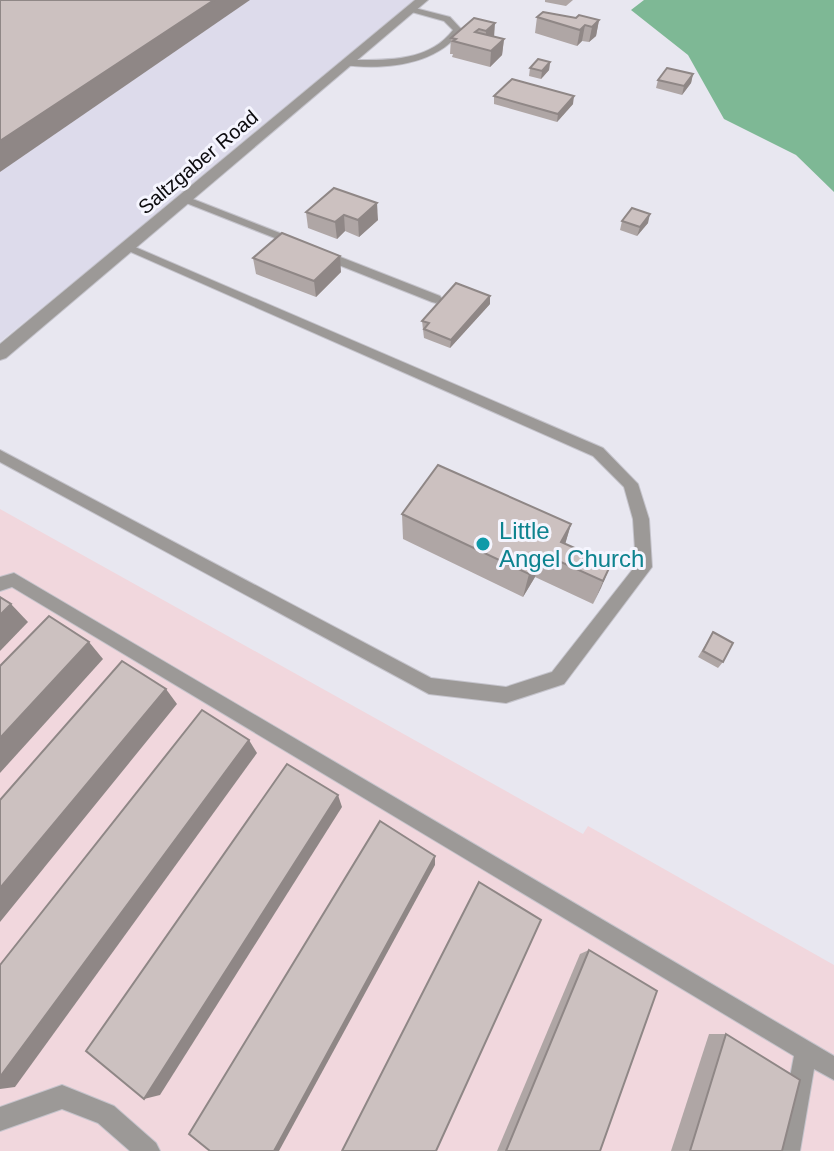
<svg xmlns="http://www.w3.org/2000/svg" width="834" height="1151" font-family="Helvetica,sans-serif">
<rect width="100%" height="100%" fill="#e8e7f0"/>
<polygon fill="#f1d7dd" points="0,509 583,834 588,826 834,965 834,1151 0,1151"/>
<polygon fill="#dddbeb" points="0,0 420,0 0,342"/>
<polygon fill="#7eb895" points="644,0 834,0 834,192 796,155 724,119 688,55 631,10"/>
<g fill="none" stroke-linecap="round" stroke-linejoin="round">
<defs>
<g id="service">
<path d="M411,7L450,17L462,30C436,66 384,70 343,65L342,63L346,60C384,60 428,63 453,30L444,21L408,11Z"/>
<polygon points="185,196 303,242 305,244 295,246 181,201 180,199"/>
<polygon points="128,244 603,448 638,484 649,519 652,567 564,684 506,703 429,694 0,462 0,450 431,678 506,687 552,672 636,565 633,519 624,487 593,456 124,249 122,247"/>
<polygon points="320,249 440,296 442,299 436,303 432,302 316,256 316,250"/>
<polygon points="14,573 834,1056 834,1080 814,1069 800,1151 776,1151 794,1056 12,587 0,591 0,577"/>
<polygon points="62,1085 114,1106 156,1143 160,1151 130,1151 98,1123 62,1109 0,1131 0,1107"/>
</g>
<polygon id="minor" points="415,0 428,0 6,358 0,360 0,344"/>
</defs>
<use href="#service" stroke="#c5c4cc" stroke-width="2"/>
<use href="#minor" stroke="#c5c4cc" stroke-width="2"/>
<use href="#service" fill="#9c9997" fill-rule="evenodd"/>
<use href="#minor" fill="#9c9997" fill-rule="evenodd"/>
</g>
<g fill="#afa6a5">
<polygon points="545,0 573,0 566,6 545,2"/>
<polygon points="537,17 576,18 599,20 596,36 589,42 582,41 577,46 535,33"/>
<polygon points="474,18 494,37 504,39 502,55 490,67 452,57 453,54 450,54 451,38"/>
<polygon points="550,62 549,70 541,79 529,76 530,68"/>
<polygon points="693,74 691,83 682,95 656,88 658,80"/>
<polygon points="494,96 573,104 557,122 494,104"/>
<polygon points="334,188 378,220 359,237 345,231 337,239 308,228 306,212"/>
<polygon points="622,221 648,223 637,236 620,230"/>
<polygon points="253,258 341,272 316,297 256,274"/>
<polygon points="490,304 450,348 424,338 422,321"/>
<polygon points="402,514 571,524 565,544 611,564 593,604 535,577 523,597 403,539"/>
<polygon points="713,632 723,662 718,668 698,657"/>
<polygon points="589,950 600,1151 497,1151 580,954"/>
<polygon points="709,1034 726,1034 782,1151 671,1151"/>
</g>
<g fill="#8f8786">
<polygon points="214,0 250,0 0,172 0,141"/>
<polygon points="599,20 596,36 589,42 592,27"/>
<polygon points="495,23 494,38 485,47 486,31"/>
<polygon points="585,25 582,41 577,46 580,30"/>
<polygon points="504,39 502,55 490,67 491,51"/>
<polygon points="550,62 549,70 541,79 542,71"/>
<polygon points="693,74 691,83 682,95 684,86"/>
<polygon points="574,96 573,104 557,122 558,114"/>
<polygon points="377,203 378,220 359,237 358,220"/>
<polygon points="650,214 648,223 637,236 640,227"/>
<polygon points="344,215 345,231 337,239 335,222"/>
<polygon points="340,256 341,272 316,297 314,281"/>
<polygon points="490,296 490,304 450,348 451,340"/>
<polygon points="571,524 564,548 561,542"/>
<polygon points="541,553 535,577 523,597 529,574"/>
<polygon points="611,564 601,588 593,604 603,581"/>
<polygon points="11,604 28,622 0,651 0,615"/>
<polygon points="89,642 103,659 0,773 0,738"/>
<polygon points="166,689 177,704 0,922 0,888"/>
<polygon points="249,740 257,753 15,1087 0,1089 0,1077"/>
<polygon points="338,795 342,807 160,1095 144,1099"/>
<polygon points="435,856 435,865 279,1151 274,1151"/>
</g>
<g fill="#ccc1c0" stroke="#8f8786" stroke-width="2">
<polygon points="0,0 214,0 0,141"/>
<polygon points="543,12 576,18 579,15 599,20 592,27 585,25 580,30 537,17"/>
<polygon points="474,18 495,23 486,31 479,29 475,32 504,39 491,51 453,41 456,39 451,38"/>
<polygon points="538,59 550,62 542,71 530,68"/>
<polygon points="667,68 693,74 684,86 658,80"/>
<polygon points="512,79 574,96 558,114 494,96"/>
<polygon points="334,188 377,203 358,220 344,215 335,222 306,212"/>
<polygon points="632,208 650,214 640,227 622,221"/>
<polygon points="282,233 340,256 314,281 253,258"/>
<polygon points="456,283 490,296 451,340 424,329 429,323 422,321"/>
<polygon points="438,465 571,524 561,542 611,564 603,581 541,553 529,574 402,514"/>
<polygon points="0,597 11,604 0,615"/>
<polygon points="49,616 89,642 0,738 0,666"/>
<polygon points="713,632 733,643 723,662 703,651"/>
<polygon points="122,661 166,689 0,888 0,800"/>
<polygon points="202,710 249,740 0,1077 0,965"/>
<polygon points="287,764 338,795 144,1099 86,1051"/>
<polygon points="380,821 435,856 274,1151 210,1151 189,1134"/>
<polygon points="479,882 541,920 436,1151 342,1151"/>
<polygon points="589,950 657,991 600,1151 506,1151"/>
<polygon points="726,1034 800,1080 782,1151 690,1151"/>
</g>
<circle fill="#0f9aa8" stroke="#f5f5fe" stroke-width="3" cx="483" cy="544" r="8"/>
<g text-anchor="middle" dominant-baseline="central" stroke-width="6" stroke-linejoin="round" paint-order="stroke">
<g font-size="20" fill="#0c0b0e" stroke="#f5f5fe">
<text transform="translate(198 162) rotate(-40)">Saltzgaber Road</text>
</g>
<g font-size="24" fill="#0d838f" stroke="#f5f5fe" text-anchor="start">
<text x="499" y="530">Little<tspan x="499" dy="28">Angel Church</tspan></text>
</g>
</g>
</svg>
